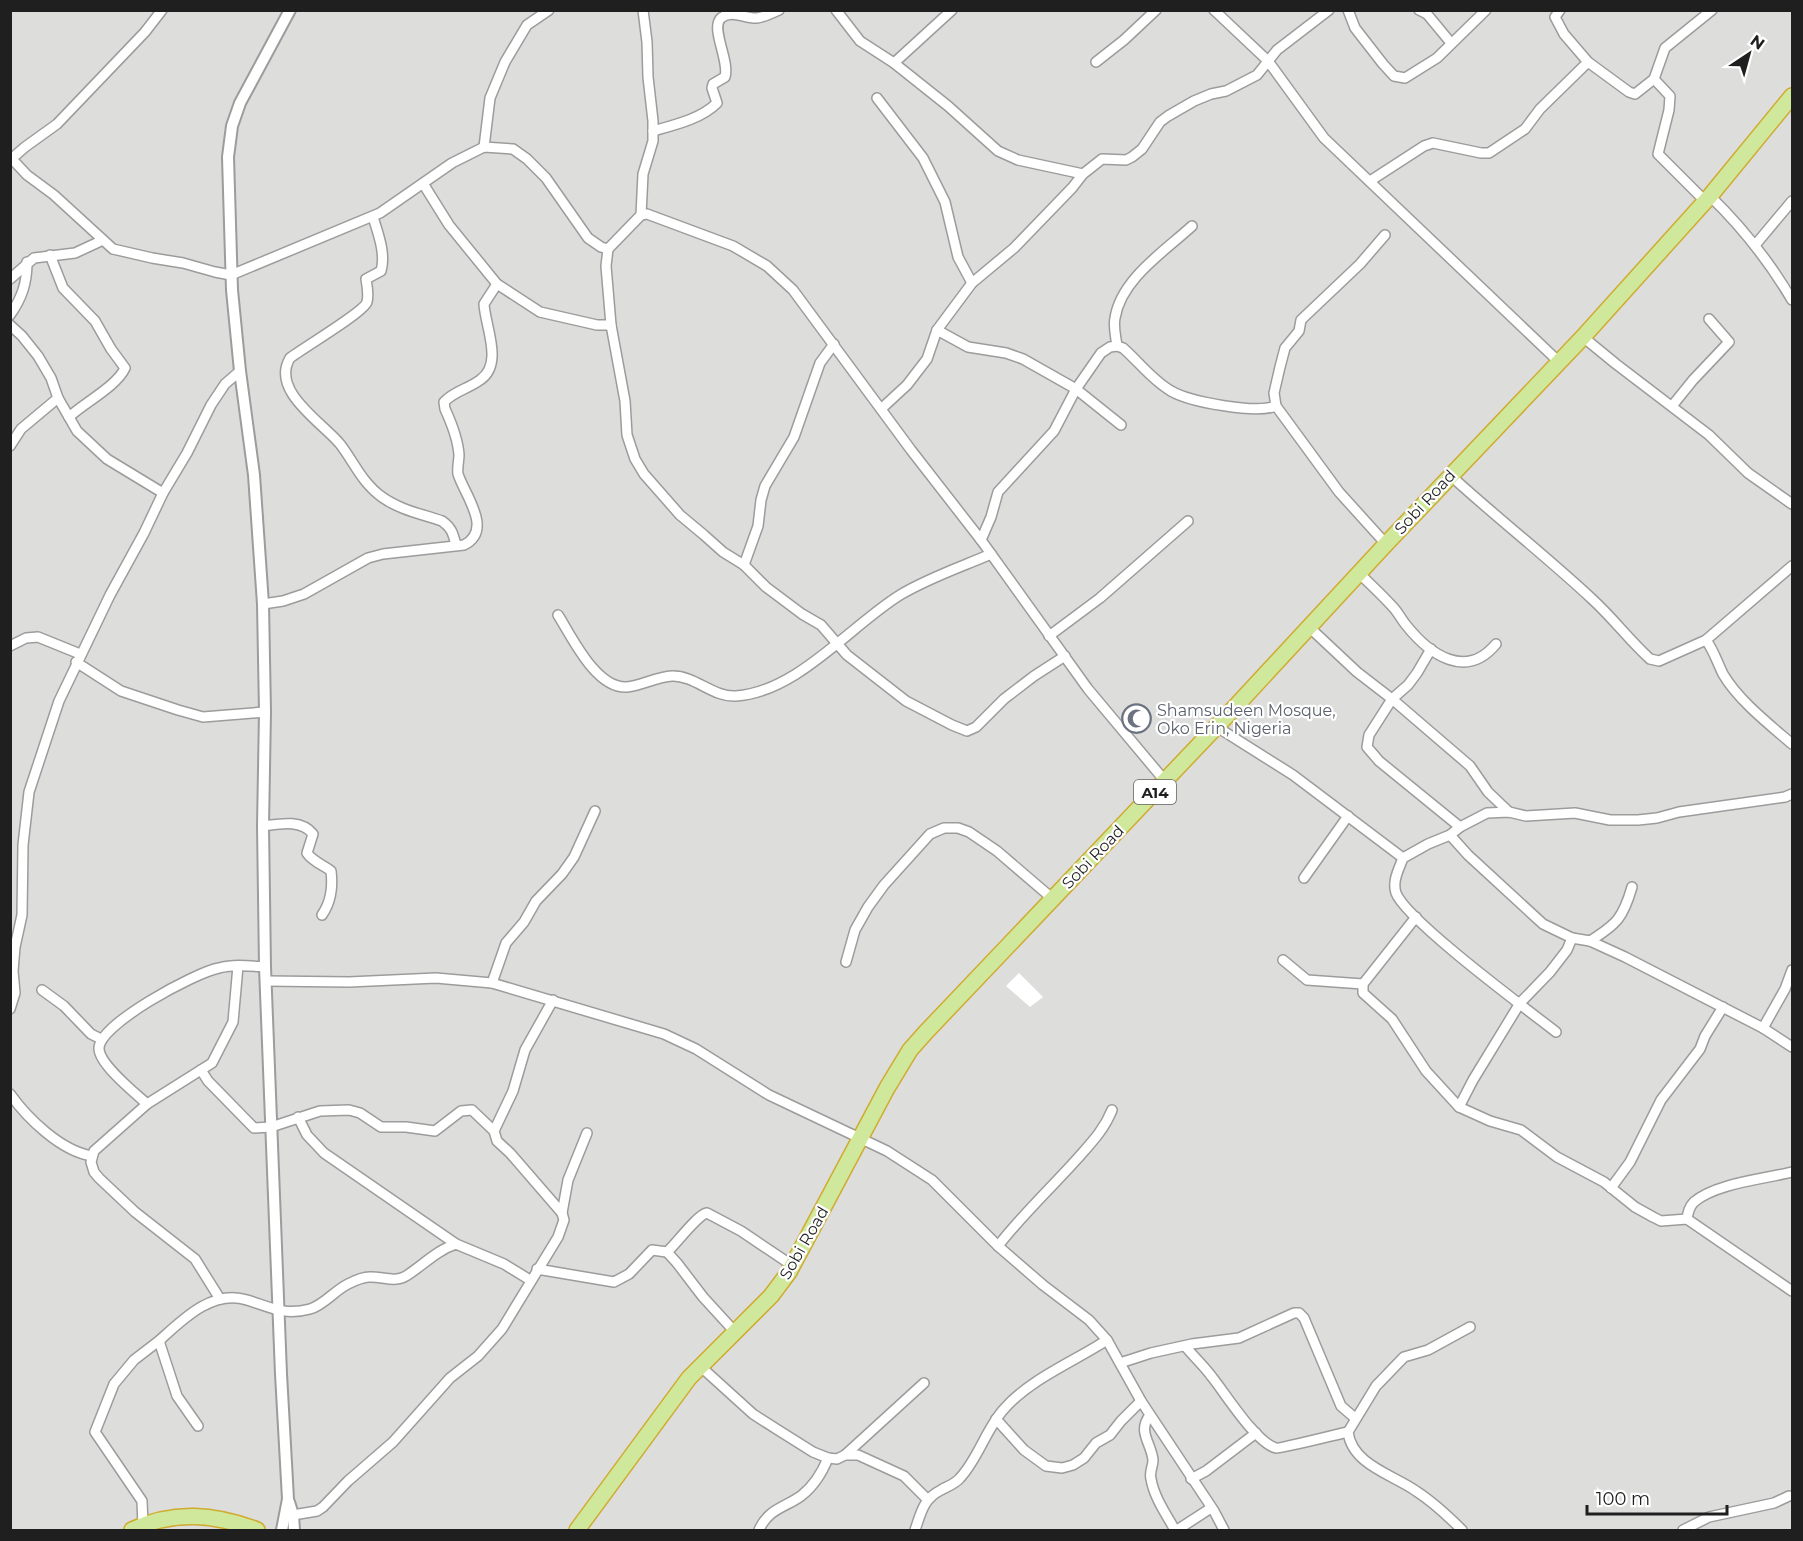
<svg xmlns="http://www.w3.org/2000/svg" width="1803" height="1541" font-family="Montserrat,sans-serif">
<rect width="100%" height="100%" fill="#e8efe6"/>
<rect fill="#dddddc" x="11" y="11" width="1781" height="1519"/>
<polygon fill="#fff" points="1019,973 1043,997 1030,1007 1006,986"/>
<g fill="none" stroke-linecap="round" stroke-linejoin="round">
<defs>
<g id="minor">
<polyline points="836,10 860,41 894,63 948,106 998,151 1018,160 1083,174"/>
<polyline points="1214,10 1268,61 1324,138 1559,362"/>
<polyline points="1348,10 1355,28 1383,64 1394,76 1405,78 1437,58 1486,10"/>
<polyline points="1419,10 1427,14 1451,43"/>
<polyline points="1096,62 1124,40 1156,10"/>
<polyline points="1588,62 1629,92 1635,94 1654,79"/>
<polyline points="894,63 952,10"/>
<polyline points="877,98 923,158 945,202 958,257 972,283"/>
<path d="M653,131C674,125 701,119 717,103L712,88L713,84L725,77C730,61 710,28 721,18C732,9 745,19 757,18C765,17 772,13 779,10"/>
<polyline points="484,147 490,98 505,62 527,25 549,10"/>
<polyline points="12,159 27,175 54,195 113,249 152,258 183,263 215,272 231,275 380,213 452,163 484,147 513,149 527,159 546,178 588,238 601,247 608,249 641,215 647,214 733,246 767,266 793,290 911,450 981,540 1088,689 1165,781"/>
<polyline points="10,160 25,147 57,124 145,32 162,10"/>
<polyline points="1370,181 1424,146 1433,143 1481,153 1489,153 1525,129 1540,109 1588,62 1564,34 1555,17 1560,10"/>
<polyline points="424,185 449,225 497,284 540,312 597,325 611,325"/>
<path d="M1710,196C1743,228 1769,261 1792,300"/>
<polyline points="1705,201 1658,154 1669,110 1670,96 1654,79 1665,48 1712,10"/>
<polyline points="641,215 643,174 653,141 653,121 648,77 647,42 643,10"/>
<path d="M373,217C378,233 386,254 381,271L366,279C367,286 369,294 367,302C364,312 303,348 290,358C270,391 323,423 340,444C354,462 362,483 382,497C400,510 422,514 442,521C452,528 453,534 456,545"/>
<polyline points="1385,235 1360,264 1301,320 1299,331 1285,348 1280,367 1274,393 1276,406 1339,492 1386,544"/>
<polyline points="1756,244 1792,201"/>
<polyline points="608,249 606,266 611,325 625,401 627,435 635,459 644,474 680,515 704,535 723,552 744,565 766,587 802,614 821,625 847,655 906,701 952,725 967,731 976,727 1004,699 1034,676 1065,656"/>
<path d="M50,255L63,288L95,321L111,349L125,368C117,386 84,403 69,417"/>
<polyline points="10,279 34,258 75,253 103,240"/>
<path d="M10,315C22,298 27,283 27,262"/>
<polyline points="10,325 22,336 38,356 51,378 58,398 77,431 107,459 163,493"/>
<polyline points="937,330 968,347 1006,353 1023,359 1076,389 1121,425"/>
<polyline points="1583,337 1616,364 1709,435 1748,473 1792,504"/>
<path d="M1117,346C1116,337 1113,327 1115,318C1121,279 1165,251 1192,226"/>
<polyline points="1672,406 1693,380 1729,342 1709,319"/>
<polyline points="881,409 907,385 927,359 937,330 972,283 1014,248 1072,188 1083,174 1102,159 1126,160 1132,157 1142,149 1160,122 1168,116 1194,101 1211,94 1226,91 1257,75 1277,50 1329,10"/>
<polyline points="10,446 21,429 58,398"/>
<path d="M1450,475C1497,518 1546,556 1592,599C1613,618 1629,640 1650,659L1659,661L1706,640L1792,566"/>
<path d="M981,540L991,517L998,492L1054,431L1076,389L1101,353L1110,347L1117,346L1123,348C1139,362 1152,380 1171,391C1190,402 1256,414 1276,406"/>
<polyline points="744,565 758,526 761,500 765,486 794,437 820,363 834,344"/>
<path d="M1359,573C1370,584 1382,595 1392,606C1398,612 1401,619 1406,625C1430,655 1466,680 1496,644"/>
<path d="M263,604L283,601L304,594L368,558L383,554L464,545C494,530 464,494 458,474C457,467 459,461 459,455C458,440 451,422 445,409L444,402C454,391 468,389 480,380C504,364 485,326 484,304L497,284"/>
<path d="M558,615C572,637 596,689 627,687C642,685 657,677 672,676C694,675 714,698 736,696C797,692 850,626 900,595C928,578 961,567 991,554"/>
<polyline points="1309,627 1357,672 1392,699 1470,766 1488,792 1509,812"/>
<polyline points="1049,636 1100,598 1188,521"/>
<path d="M1706,640C1714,651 1717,662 1723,674C1738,700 1770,725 1792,744"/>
<polyline points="10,646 26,638 38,637 80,654"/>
<polyline points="1431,649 1417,673 1408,685 1392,699 1369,735 1367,747 1379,761 1460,827"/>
<polyline points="76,662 121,691 178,710 203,717 265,712"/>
<polyline points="1217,727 1293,775 1403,858"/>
<path d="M263,826C279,824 301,819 313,834L307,853C312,861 323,865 331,871C333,887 331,902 322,915"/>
<polyline points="1450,835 1468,855 1543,924 1572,938 1590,941 1625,957 1763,1028 1792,1047"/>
<polyline points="1304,878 1348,816"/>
<polyline points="1416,917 1363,984 1363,993 1392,1019 1426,1071 1459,1107 1490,1121 1521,1130 1557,1157 1604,1182 1635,1207 1653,1217 1661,1221 1687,1219 1792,1291"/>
<path d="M1590,941C1617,924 1623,918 1632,887"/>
<polyline points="1283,960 1307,980 1363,984"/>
<polyline points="846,962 855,930 868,907 884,885 930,834 944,828 958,828 969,832 997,851 1053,899"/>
<polyline points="266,981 349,982 436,978 492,983 664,1034 696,1049 769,1095 887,1151 932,1180 998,1246 1043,1285 1089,1320 1107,1340 1141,1401 1214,1511 1224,1530"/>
<polyline points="492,983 506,943 524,922 536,901 562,874 574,857 595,811"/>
<polyline points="42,990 64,1006 91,1034 101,1039"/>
<polyline points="10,1009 15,993 13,971 15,947 22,915 23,845 29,792 59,701 110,595 144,533 163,493 187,453 211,405 225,384 240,371"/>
<polyline points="1763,1028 1785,989 1792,970"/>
<path d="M1556,1032C1528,1010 1406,920 1396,893C1392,881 1399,869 1403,858L1428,844L1450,835L1460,827L1487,813L1509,812L1526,816L1575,813L1610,820H1638L1657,818L1679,812L1785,797L1792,794"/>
<polyline points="201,1070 208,1081 254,1128 271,1127 320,1111 349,1110 360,1113 381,1127 406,1127 435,1131 461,1111 472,1110 494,1131"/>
<path d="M10,1094C28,1119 61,1151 92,1156"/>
<path d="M147,1104C134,1092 100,1065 99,1049C97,1025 196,972 219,968C234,964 250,966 265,967"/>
<polyline points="1459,1107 1473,1080 1520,1003 1550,972 1567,950 1572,938"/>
<polyline points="298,1117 307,1135 324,1153 456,1244"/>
<polyline points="1611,1188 1630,1162 1661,1100 1700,1049 1705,1036 1723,1007"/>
<polyline points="562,1213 568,1180 587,1133"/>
<path d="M1687,1219C1688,1212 1689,1207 1694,1202C1716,1183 1765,1179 1792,1172"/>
<path d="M998,1246C1022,1215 1051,1188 1077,1159C1091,1143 1104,1130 1112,1110"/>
<polyline points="667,1252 677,1263 703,1297 735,1332"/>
<path d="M537,1269L614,1282L629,1274L652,1250L667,1252C677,1243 697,1215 707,1213L741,1231L793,1266"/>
<polyline points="220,1299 195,1259 135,1212 99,1178 94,1172 91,1162 94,1151 147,1104 212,1063 233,1022 238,966"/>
<path d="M1185,1346C1194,1357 1204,1366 1212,1377C1225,1393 1256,1443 1276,1448C1280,1449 1338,1434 1348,1432"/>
<polyline points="1120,1363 1151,1353 1192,1344 1239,1338 1294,1313 1299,1313 1304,1318 1341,1406 1355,1418"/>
<polyline points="700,1366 753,1414 778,1430 813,1452 828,1458 837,1459 845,1455 924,1383"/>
<path d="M1150,1415C1137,1432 1151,1442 1153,1460C1153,1467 1149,1472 1151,1479C1154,1497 1166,1514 1175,1530"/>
<polyline points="996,1419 1024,1450 1046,1466 1062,1468 1073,1465 1084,1458 1096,1443 1110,1435 1121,1421 1141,1401"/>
<path d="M198,1426L177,1396L160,1344V1340C183,1319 213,1289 247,1300C270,1307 284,1316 310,1309C324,1305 334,1291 348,1284C354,1281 362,1277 369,1277C381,1276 395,1283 406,1276C422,1266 437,1250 456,1244L504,1264L530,1280"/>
<polyline points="845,1455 858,1455 904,1476 927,1499"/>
<polyline points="1191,1479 1206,1471 1256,1433"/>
<polyline points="293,1515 317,1511 323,1507 348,1481 393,1442 450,1378 478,1356 502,1329 558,1237 564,1220 562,1213 510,1153 497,1141 494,1131 513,1091 525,1050 553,1000"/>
<polyline points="143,1526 142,1501 95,1432 114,1384 134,1360 160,1340"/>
<path d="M759,1530C768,1509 784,1508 801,1496C814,1486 822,1473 828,1458"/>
<path d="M915,1530C921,1513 923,1499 941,1490C948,1486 955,1484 960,1478C978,1459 986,1429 1004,1409C1030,1379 1075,1361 1107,1340"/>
<polyline points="1177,1530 1211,1508"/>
<path d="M1462,1530C1448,1516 1433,1502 1416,1491C1394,1475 1352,1465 1348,1432L1376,1386L1404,1357L1428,1350L1470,1327"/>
<polyline points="1683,1530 1709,1517 1774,1503 1789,1496"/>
</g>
<g id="tertiary">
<polyline points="289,1502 293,1515 294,1530"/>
<polyline points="282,1530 288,1499 281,1374 265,967 263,826 265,712 263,604 254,475 240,371 232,290 228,157 232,126 240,103 290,10"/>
</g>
<g id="trunk">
<path d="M132,1530C174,1510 215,1514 257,1530"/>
<polyline points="577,1530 689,1378 771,1296 789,1272 887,1088 910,1050 926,1032 1236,706 1386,544 1583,337 1710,196 1792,96"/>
</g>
</defs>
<use href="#minor" stroke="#9c9c9c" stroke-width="12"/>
<use href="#tertiary" stroke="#9c9c9c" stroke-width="14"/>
<use href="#trunk" stroke="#d0ab30" stroke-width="18"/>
<use href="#minor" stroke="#fff" stroke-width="9"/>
<use href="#tertiary" stroke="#fff" stroke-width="10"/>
<use href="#trunk" stroke="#d0e89b" stroke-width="15"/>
</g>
<defs>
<symbol id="mosque-ring" viewBox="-11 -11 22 22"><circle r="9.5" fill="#fff" stroke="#6b7280" stroke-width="1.5"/><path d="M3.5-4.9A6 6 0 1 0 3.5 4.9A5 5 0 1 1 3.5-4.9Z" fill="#6b7280"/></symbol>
</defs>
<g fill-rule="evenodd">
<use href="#mosque-ring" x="1120" y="702" width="33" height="33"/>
</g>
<g text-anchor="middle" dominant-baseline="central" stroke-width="4.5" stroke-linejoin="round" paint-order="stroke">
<rect fill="#fff" stroke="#626262" stroke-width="1.5" x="1134" y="780" width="42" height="24" rx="4.5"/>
<g font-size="15" font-weight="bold" fill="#1f1f1f">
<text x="1155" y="792">A14</text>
</g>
<g font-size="16" fill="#1f1f1f" stroke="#fff">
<text transform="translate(1425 502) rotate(-47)">Sobi Road</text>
<text transform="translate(1093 857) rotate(-46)">Sobi Road</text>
<text transform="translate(804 1243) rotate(-60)">Sobi Road</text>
</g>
<g font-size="16" fill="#5b616d" stroke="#fff" text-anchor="start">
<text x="1157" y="710">Shamsudeen Mosque,<tspan x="1157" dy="18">Oko Erin, Nigeria</tspan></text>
</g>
</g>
<rect width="1803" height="1541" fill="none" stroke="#1f1f1f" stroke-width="24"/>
<g transform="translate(1749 54) rotate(36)" stroke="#ffffff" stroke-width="4.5" paint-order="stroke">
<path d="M0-4.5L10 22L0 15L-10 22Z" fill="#1f1f1f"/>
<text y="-9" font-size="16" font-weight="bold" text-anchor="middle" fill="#1f1f1f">N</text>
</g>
<path d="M1587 1505v9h140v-9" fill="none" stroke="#1f1f1f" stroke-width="3"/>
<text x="1596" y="1505" font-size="18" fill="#1f1f1f" stroke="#ffffff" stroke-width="4.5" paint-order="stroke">100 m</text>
</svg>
